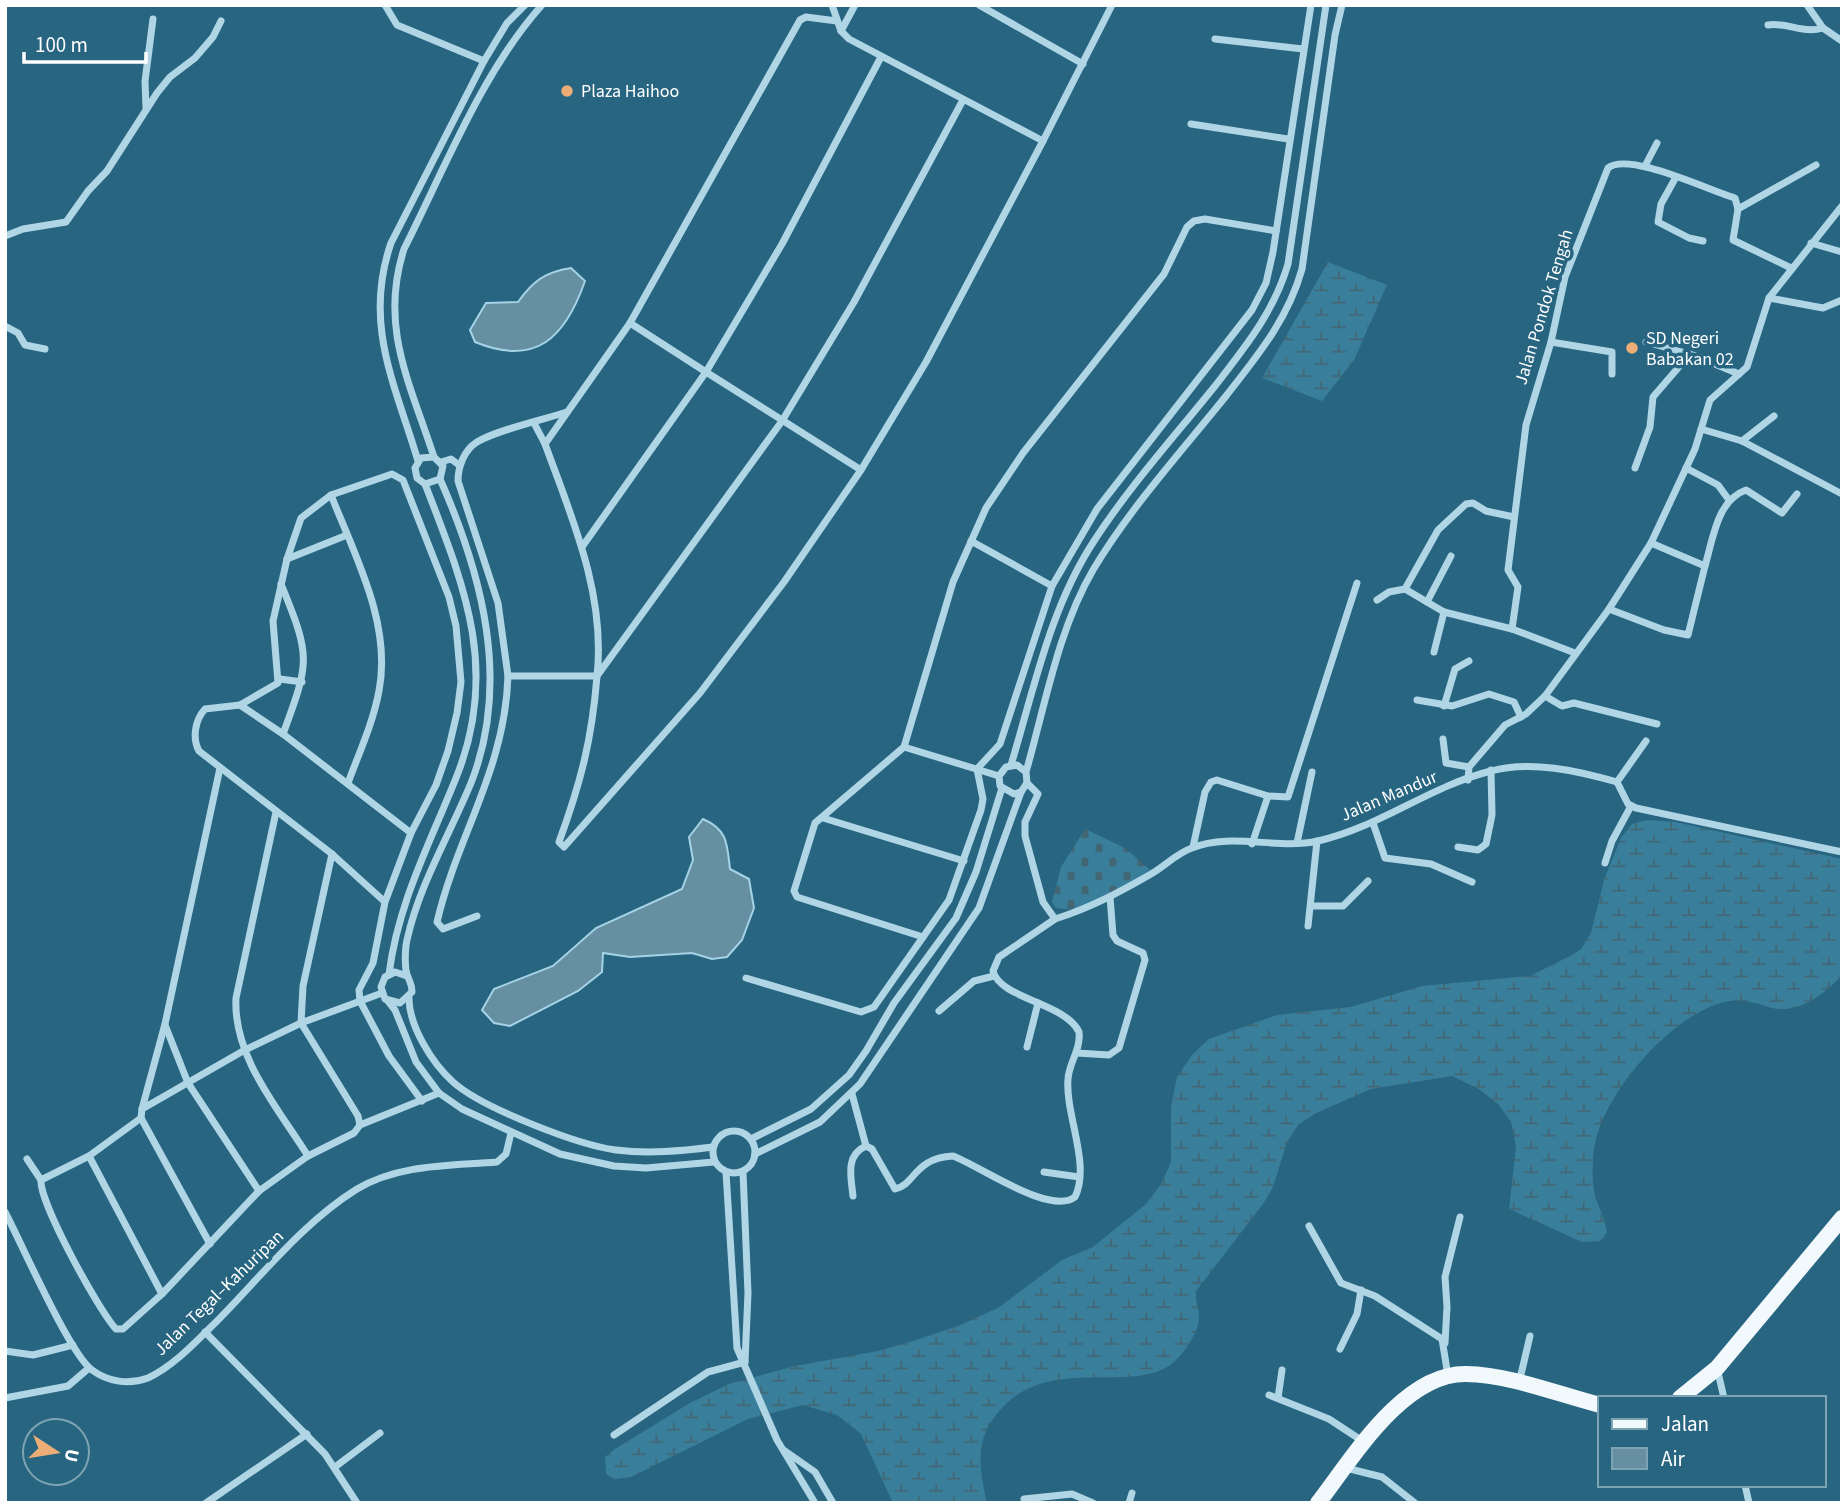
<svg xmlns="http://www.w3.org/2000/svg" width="1847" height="1508" font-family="'Source Sans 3',sans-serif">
<defs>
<pattern id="wetland-marsh" width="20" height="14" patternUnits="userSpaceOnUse" patternTransform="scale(1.75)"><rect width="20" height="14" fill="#397f9b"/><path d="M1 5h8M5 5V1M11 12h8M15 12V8" fill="none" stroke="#426674"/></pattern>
<pattern id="cemetery-stones" width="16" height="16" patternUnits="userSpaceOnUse" patternTransform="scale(1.75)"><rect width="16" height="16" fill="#397f9b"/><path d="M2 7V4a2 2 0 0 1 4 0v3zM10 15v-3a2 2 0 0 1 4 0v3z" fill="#426674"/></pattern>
</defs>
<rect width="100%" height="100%" fill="#286580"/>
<g fill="url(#wetland-marsh)">
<polygon points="1328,262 1387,285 1354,360 1322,401 1262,378"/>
<path d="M1647,820L1675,822L1842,859V975C1825,994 1799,1014 1772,1008C1758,1004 1746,999 1730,1001C1676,1009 1606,1090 1595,1143C1592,1160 1591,1185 1597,1202C1601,1212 1605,1221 1607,1232L1601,1241L1582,1242L1509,1209L1516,1146L1511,1122L1499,1105L1479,1089L1452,1076L1371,1089L1316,1113L1298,1125L1287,1142L1273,1187L1263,1204L1196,1291C1195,1301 1199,1308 1199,1317C1200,1330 1185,1351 1177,1359C1142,1397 1056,1355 1006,1404C974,1435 978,1462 987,1503H893L861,1434L837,1415L803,1405L748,1419L631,1477L615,1479L606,1474L605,1457L615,1449L690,1403L729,1384L795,1366L878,1351L913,1341L958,1326L998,1308L1062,1260L1093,1247L1146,1204L1161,1184L1171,1162V1107L1177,1077L1192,1055L1209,1039L1277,1015L1351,1007L1422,986L1530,976L1572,955L1581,949L1591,933L1604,880L1621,838L1632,824Z"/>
</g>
<path fill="url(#cemetery-stones)" d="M1085,829L1125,848L1150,870C1124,885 1087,915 1056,908L1052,902L1061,867Z"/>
<g fill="#668fa1" stroke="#a5d3e6" stroke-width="2">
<path d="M571,268L585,281C565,338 536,367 475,342L470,330L486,303L518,302C533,281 545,272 571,268Z"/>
<path d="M703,819C728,830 727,844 730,869L749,879L754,908L742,940L727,957L712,959L692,953L630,957L603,953L602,972L578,991L510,1026L494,1023L482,1010L494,989L553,966L596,928L682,889L693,860L689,837Z"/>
</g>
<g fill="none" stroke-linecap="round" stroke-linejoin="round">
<g stroke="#b0d6e6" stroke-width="7">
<polyline points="385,5 397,25 484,61"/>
<polyline points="979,5 1083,64"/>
<polyline points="1807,5 1823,28 1842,41"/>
<path d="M837,21L806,17L800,20L630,323L545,444C572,518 606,595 597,676L782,421L854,302L963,100"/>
<path d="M1768,25C1788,22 1802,34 1823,28"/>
<polyline points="841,31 855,5"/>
<polyline points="1215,39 1303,49"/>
<polyline points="146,108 145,81 153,19"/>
<polyline points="1191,124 1288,139"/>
<polyline points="1043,141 1112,5"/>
<polyline points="1645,166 1657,143"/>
<polyline points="1676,177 1661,204 1658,222 1689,238 1703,241"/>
<polyline points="1738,209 1816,165"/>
<polyline points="5,236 23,229 66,222 88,191 107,171 157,93 170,77 195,58 213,37 221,21"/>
<polyline points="1811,243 1842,252"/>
<polyline points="1769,298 1823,308 1842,300"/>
<polyline points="5,326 18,333 25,345 45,349"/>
<polyline points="1551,342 1612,352 1612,374"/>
<polyline points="1646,342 1693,355 1739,374"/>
<path d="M567,412C542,420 497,430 477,442C464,450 458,467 458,481L498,603L508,676H597C592,739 581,782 559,842L564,847L700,693L784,582L861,470L926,362L1043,141L849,39L841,31L832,5"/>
<polyline points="534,423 545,444"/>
<polyline points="1701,429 1742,441 1842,494"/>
<polyline points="1742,441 1774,416"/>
<path d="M434,457L421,458L415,468L417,478L425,484L440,479L443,466L434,457C410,383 379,327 404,249C445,168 482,72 542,5"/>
<path d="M418,461C395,384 363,324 391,243L484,61L507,23L525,5"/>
<polyline points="441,462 451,459 459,465"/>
<polyline points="1635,468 1650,427 1653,397 1690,354"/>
<polyline points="1686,468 1718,485 1729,500"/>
<polyline points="861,470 706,372 782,244 881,57"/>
<path d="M331,495C355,556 392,624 379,691C373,723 359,753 348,783"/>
<polyline points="971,541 1052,586 1097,509 1252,310 1266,283 1273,252 1311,5"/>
<path d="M1651,543L1705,566C1713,539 1717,500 1746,490L1782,513L1797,494"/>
<polyline points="582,547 706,372 630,323"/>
<polyline points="287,559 347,535"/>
<path d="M281,584C311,657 310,661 283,734"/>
<polyline points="1405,589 1438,530 1466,504 1473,503 1486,511 1514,517"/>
<polyline points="1377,600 1389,592 1405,589 1444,612 1512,629"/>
<polyline points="1427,602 1451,556"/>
<polyline points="1609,609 1664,630 1688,635 1705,566"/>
<polyline points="1434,652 1444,612"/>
<path d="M1575,653L1512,629L1518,587L1508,570L1526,425L1551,342L1565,277L1608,168C1628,151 1710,191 1735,198L1738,209L1733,240L1791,268"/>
<polyline points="280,679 302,682"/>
<polyline points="1545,696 1562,706 1574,703 1657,724"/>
<polyline points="1417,700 1452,706 1489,694 1514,702 1521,717"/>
<polyline points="240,705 283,734 411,833"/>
<polyline points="1444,706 1455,669 1469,661"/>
<polyline points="1443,739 1446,763 1469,767"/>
<polyline points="904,747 999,776"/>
<path d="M1011,765C1034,689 1050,608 1094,541C1129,487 1174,437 1215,386C1245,347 1274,312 1288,264L1326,5"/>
<path d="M1026,772L1017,765L1006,767L999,776L1000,786L1014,794L1021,792L1027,783L1026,772C1045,706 1058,630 1093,570C1130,508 1181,452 1226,396C1258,355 1288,319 1302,269L1335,35L1342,5"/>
<polyline points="1468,780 1469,767 1505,725 1526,714 1545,696 1609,609 1651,543 1695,449 1710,400 1747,367 1769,298 1842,206"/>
<polyline points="1617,782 1646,741"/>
<path d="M1027,783L1038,794L1025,822V836L1043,902L1055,919C1090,908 1120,892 1151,874C1165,866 1177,853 1192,848C1231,832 1277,850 1318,841C1380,827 1430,786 1491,771C1531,760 1578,771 1617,782L1628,804L1636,808L1842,852"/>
<path d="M276,812L236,998C233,1057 278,1108 308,1156"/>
<polyline points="823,818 964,861"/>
<polyline points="1373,823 1385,858 1431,864 1472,882"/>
<polyline points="1297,843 1312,772"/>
<polyline points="1252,844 1268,796"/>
<polyline points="1193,847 1205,792 1211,782 1217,780 1268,796 1288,797 1357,583"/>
<polyline points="1458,847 1478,850 1486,844 1492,815 1491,770"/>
<path d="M332,854L303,986L301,1023L358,1116L360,1125L354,1133L308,1156L259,1191L162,1294L123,1329H116C99,1311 39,1202 41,1180L89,1156L141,1118L142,1109L243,1051L301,1023L382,993"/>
<polyline points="1605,863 1612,841 1631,806"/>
<path d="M385,902L332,854L199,751C192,738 195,720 205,709L240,705L278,683L273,621L287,559L301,518L331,495L392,474L403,480L449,597L456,626L461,682L457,713L448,751L436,785L411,833L385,902L373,963L359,990L360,1001L389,1056L422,1101"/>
<polyline points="1311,906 1343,906 1368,881"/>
<path d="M477,916L443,929L437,922C457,836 505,770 508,676"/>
<polyline points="1308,926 1317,841"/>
<polyline points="923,937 797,897 794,891 815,823 904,747 953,582 986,508 1023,453 1164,274 1187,227 1194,221 1205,219 1276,231"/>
<path d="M389,974C398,903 430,843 456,778C500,670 464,585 425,484"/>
<path d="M407,976L395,972L385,977L381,987L385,999L400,1003L412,992C412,984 410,983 408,977C404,969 405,949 407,940C419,885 450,834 471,783C511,682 482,574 440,479"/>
<polyline points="746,978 861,1012 874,1007 949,900 981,810 983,799 977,769 1000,744 1052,586"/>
<path d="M409,998C409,1026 432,1063 453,1082C482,1108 578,1145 616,1150C649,1154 681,1151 713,1147"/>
<polyline points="388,1001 395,1010 416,1062 439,1093 462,1109 560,1154 614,1166 646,1168 714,1162"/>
<polyline points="939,1011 974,981 994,976"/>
<polyline points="165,1025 188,1083 259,1191"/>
<polyline points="1027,1047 1038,1003"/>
<polyline points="1077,1053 1109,1055 1119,1048 1145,960 1143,953 1117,941 1113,935 1110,897"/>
<polyline points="852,1094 866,1146"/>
<polyline points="142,1109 165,1024 220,768"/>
<polyline points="141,1118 210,1244"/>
<polyline points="360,1125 439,1093"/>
<circle cx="734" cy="1152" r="21"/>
<polyline points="751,1139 811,1109 849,1075 866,1051 894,1003 956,918 976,872 1002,788"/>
<polyline points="755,1154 820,1122 860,1084 979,908 1021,792"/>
<polyline points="89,1156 162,1294"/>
<polyline points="27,1159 41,1180"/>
<polyline points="726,1172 737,1348 777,1440 815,1503"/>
<polyline points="743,1172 748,1293 745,1362"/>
<polyline points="1044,1172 1079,1177"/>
<path d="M853,1196C851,1177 845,1155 866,1146L872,1149L895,1189C915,1185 914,1158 953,1156C980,1166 1050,1216 1075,1197C1091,1164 1065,1114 1068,1079C1069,1062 1081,1050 1079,1032C1066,1003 1000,999 993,971L999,957L1055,919"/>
<path d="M5,1212C22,1244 69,1353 92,1370C108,1382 129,1385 148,1378C172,1367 195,1343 214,1324C259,1279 302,1223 357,1189C399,1164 449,1166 497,1162L506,1154L511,1133"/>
<polyline points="1309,1226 1341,1283 1375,1296 1442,1339 1448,1376"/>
<polyline points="205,1332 325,1454 357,1503"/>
<polyline points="1445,1343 1447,1307 1445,1277 1460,1217"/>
<polyline points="1340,1349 1357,1314 1361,1290"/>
<polyline points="5,1351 33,1355 73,1345"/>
<polyline points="1717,1368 1724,1398"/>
<polyline points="1519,1383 1530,1336"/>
<polyline points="1269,1395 1329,1419 1364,1442"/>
<polyline points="5,1398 68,1386 89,1368"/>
<polyline points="1278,1398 1282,1370"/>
<polyline points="614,1435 708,1372 745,1362"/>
<polyline points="785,1451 815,1472 833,1503"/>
<polyline points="335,1467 380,1433"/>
<polyline points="1346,1468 1382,1477 1415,1503"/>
<polyline points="1745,1485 1749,1503"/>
<polyline points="1024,1499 1072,1494 1093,1503"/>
<polyline points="206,1503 307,1434"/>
<polyline points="1129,1503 1132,1493"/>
</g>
<g stroke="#f1f9fd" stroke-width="16">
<polyline points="1680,1398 1717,1368 1842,1218"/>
<path d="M1318,1503C1352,1459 1403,1373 1466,1374C1511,1375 1557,1394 1600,1405"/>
</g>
</g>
<g fill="#edad77" stroke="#286580" stroke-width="2.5">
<circle cx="567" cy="91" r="7"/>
<circle cx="1632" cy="348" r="7"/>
</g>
<g text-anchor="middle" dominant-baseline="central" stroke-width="7" stroke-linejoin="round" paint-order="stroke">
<g font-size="18" fill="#fff" stroke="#286580" text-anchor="start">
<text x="581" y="91">Plaza Haihoo</text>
<text x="1646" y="338">SD Negeri<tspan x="1646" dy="21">Babakan 02</tspan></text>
</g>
<g font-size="18" fill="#fff" stroke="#286580">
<text transform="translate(1544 307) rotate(-73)">Jalan Pondok Tengah</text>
<text transform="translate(1389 796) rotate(-23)">Jalan Mandur</text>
<text transform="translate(219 1293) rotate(-44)">Jalan Tegal–Kahuripan</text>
</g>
</g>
<rect width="1847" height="1508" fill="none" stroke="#ffffff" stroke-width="14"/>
<rect x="1598" y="1396" width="228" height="91" fill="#286580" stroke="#7ea3b3" stroke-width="2"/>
<rect x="1612" y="1419" width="35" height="10" fill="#f1f9fd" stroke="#7ea3b3" stroke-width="2"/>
<text x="1661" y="1431" font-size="21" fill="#ffffff">Jalan</text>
<rect x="1612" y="1448" width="35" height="21" fill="#668fa1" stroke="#7ea3b3" stroke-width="2"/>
<text x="1661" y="1466" font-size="21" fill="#ffffff">Air</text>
<g transform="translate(56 1452) rotate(102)"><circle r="33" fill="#286580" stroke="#7ea3b3" stroke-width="2"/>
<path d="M0-5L12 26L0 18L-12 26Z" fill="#edad77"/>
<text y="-10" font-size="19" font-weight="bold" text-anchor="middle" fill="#ffffff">U</text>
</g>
<path d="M24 52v10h122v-10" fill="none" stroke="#ffffff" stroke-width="3.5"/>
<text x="35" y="52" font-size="21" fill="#ffffff" stroke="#286580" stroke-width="5" paint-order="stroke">100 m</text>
</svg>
